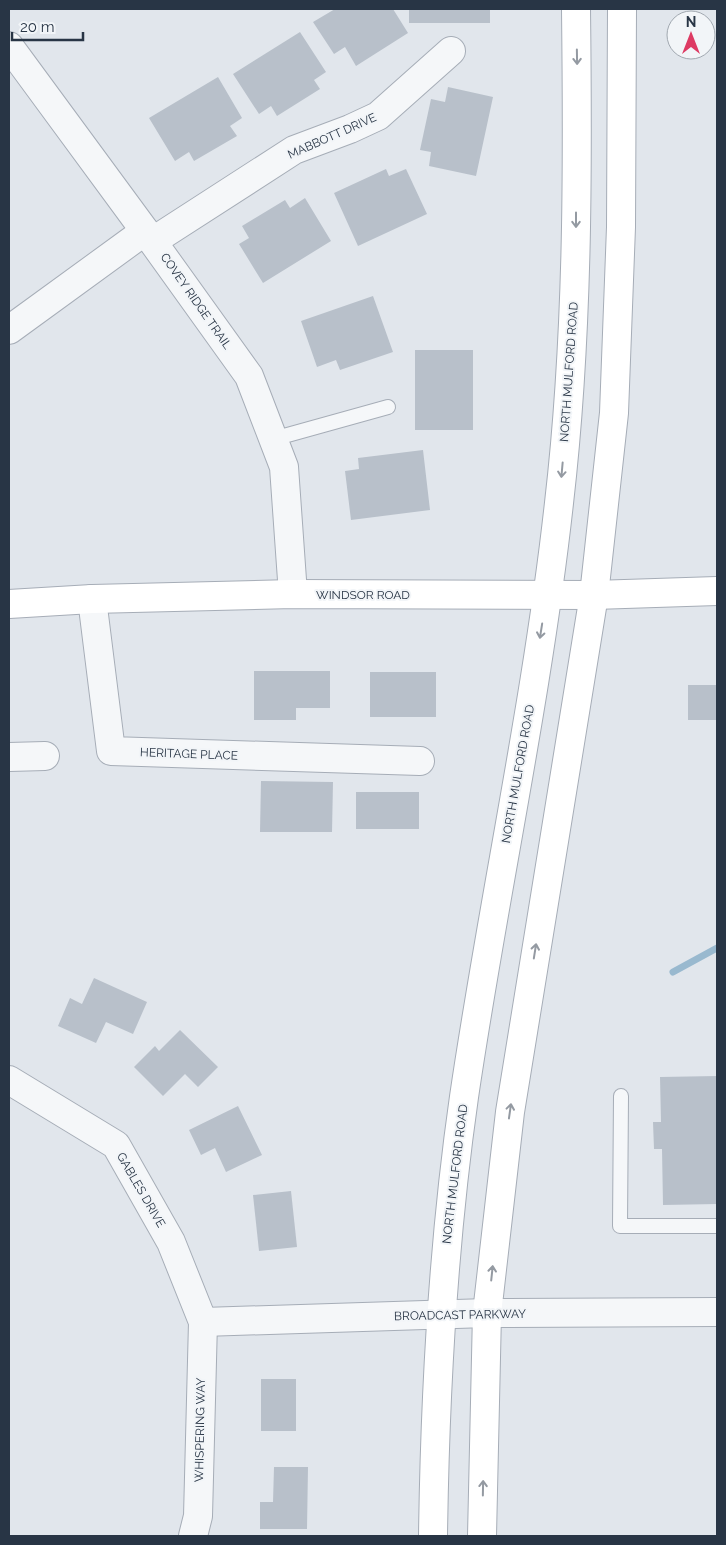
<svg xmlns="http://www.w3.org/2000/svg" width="726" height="1545" font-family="Raleway,sans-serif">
<rect width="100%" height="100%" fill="#e1e6ec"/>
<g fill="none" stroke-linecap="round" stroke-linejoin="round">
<polyline stroke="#99b9cf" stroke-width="7" points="673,972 717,948"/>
</g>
<g fill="#b8c0ca">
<polygon points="335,9 393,9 408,33 356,66 345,47 334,54 313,22"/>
<rect x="409" y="9" width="81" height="14"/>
<polygon points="300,32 326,72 314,80 320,89 277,116 271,106 259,114 233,74"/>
<polygon points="218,77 242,118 230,126 237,136 194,161 189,152 175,161 149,118"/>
<polygon points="448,87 493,97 476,176 429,166 431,152 420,150 431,99 445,102"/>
<polygon points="386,169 389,176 406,169 427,214 358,246 334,193"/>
<polygon points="305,198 331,241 263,283 239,244 249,238 242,226 285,200 290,208"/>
<polygon points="373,296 393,352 340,370 336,360 317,367 301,321"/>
<rect x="415" y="350" width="58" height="80"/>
<polygon points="423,450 430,510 351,520 345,471 359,469 358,458"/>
<polygon points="254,671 330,671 330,708 296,708 296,720 254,720"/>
<rect x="370" y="672" width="66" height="45"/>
<rect x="688" y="685" width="29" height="35"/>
<polygon points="261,781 333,782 332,832 260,832"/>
<rect x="356" y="792" width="63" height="37"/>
<polygon points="94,978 147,1002 133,1034 106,1022 96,1043 58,1026 70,998 82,1004"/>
<polygon points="180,1030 218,1067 198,1087 185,1074 163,1096 134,1067 155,1046 159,1051"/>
<polygon points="717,1076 717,1204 663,1205 662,1149 654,1149 653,1122 661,1122 660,1077"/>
<polygon points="238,1106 262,1155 226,1172 215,1148 201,1155 189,1130"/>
<polygon points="291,1191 297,1247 259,1251 253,1195"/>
<rect x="261" y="1379" width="35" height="52"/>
<polygon points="274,1467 308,1467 307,1529 260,1529 260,1502 273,1502"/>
</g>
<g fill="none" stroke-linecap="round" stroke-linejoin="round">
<defs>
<g id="lane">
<polyline points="273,439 388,407"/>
<polyline points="621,1096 620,1226 717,1226"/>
</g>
<g id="street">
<polyline points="9,46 145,231 249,376 284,467 293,594"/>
<polyline points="153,241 294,150 350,129 378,116 451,51"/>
<polyline points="9,330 145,231"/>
<polyline points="92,599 111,751 420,761"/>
<polyline points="9,757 45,756"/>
<polyline points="9,1080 116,1145 171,1242 203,1322 198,1516 193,1536"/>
<polyline points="203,1322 487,1313 717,1312"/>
</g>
<g id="secondary">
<polyline points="9,604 92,599 293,594 594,595 717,591"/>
<path d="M433,1536C435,1389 443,1243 464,1097C493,899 537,702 559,503C578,339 578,173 576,9"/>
<polyline points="482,1536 487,1313 510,1112 594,595 614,413 621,227 622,9"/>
</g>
</defs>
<use href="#lane" stroke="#a6adb7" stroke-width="16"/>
<use href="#street" stroke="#a6adb7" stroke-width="30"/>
<use href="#secondary" stroke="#a6adb7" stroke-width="30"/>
<use href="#lane" stroke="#f5f7f9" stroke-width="14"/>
<use href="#street" stroke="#f5f7f9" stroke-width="28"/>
<use href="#secondary" stroke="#fff" stroke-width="28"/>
</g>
<defs><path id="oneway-shaft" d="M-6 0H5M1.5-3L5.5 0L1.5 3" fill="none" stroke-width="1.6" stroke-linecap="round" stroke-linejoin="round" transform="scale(1.25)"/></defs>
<g stroke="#949aa2">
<use href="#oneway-shaft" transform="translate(577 57) rotate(89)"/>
<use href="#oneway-shaft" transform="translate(576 220) rotate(90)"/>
<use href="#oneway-shaft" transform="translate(562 470) rotate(95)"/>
<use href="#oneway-shaft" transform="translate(541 631) rotate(99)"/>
<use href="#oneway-shaft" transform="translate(535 951) rotate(-81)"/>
<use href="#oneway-shaft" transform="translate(510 1111) rotate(-82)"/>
<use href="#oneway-shaft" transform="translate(492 1273) rotate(-84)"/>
<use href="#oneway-shaft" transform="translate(483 1488) rotate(-89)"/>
</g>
<g text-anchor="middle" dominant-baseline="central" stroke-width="4" stroke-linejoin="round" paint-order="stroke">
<g font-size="12" fill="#283545" stroke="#f2f5f8">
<text transform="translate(332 136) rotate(-24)">MABBOTT DRIVE</text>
<text transform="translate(196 301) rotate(55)">COVEY RIDGE TRAIL</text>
<text transform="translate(569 372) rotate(-86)">NORTH MULFORD ROAD</text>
<text x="363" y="595">WINDSOR ROAD</text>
<text transform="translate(189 754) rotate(2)">HERITAGE PLACE</text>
<text transform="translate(518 774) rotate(-80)">NORTH MULFORD ROAD</text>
<text transform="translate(455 1174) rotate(-83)">NORTH MULFORD ROAD</text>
<text transform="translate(141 1190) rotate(60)">GABLES DRIVE</text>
<text transform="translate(460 1315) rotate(-1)">BROADCAST PARKWAY</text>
<text transform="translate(200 1430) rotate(-89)">WHISPERING WAY</text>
</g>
</g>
<rect width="726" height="1545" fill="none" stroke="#283545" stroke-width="20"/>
<g transform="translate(691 35)"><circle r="24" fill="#f2f5f8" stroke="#a1a8b0"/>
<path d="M0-4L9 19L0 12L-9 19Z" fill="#dd3a63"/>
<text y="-8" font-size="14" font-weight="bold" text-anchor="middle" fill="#283545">N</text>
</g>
<path d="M12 32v8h71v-8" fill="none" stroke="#283545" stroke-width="2.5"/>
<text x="20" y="32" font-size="15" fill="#283545" stroke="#f2f5f8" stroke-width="4" paint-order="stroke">20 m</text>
</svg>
